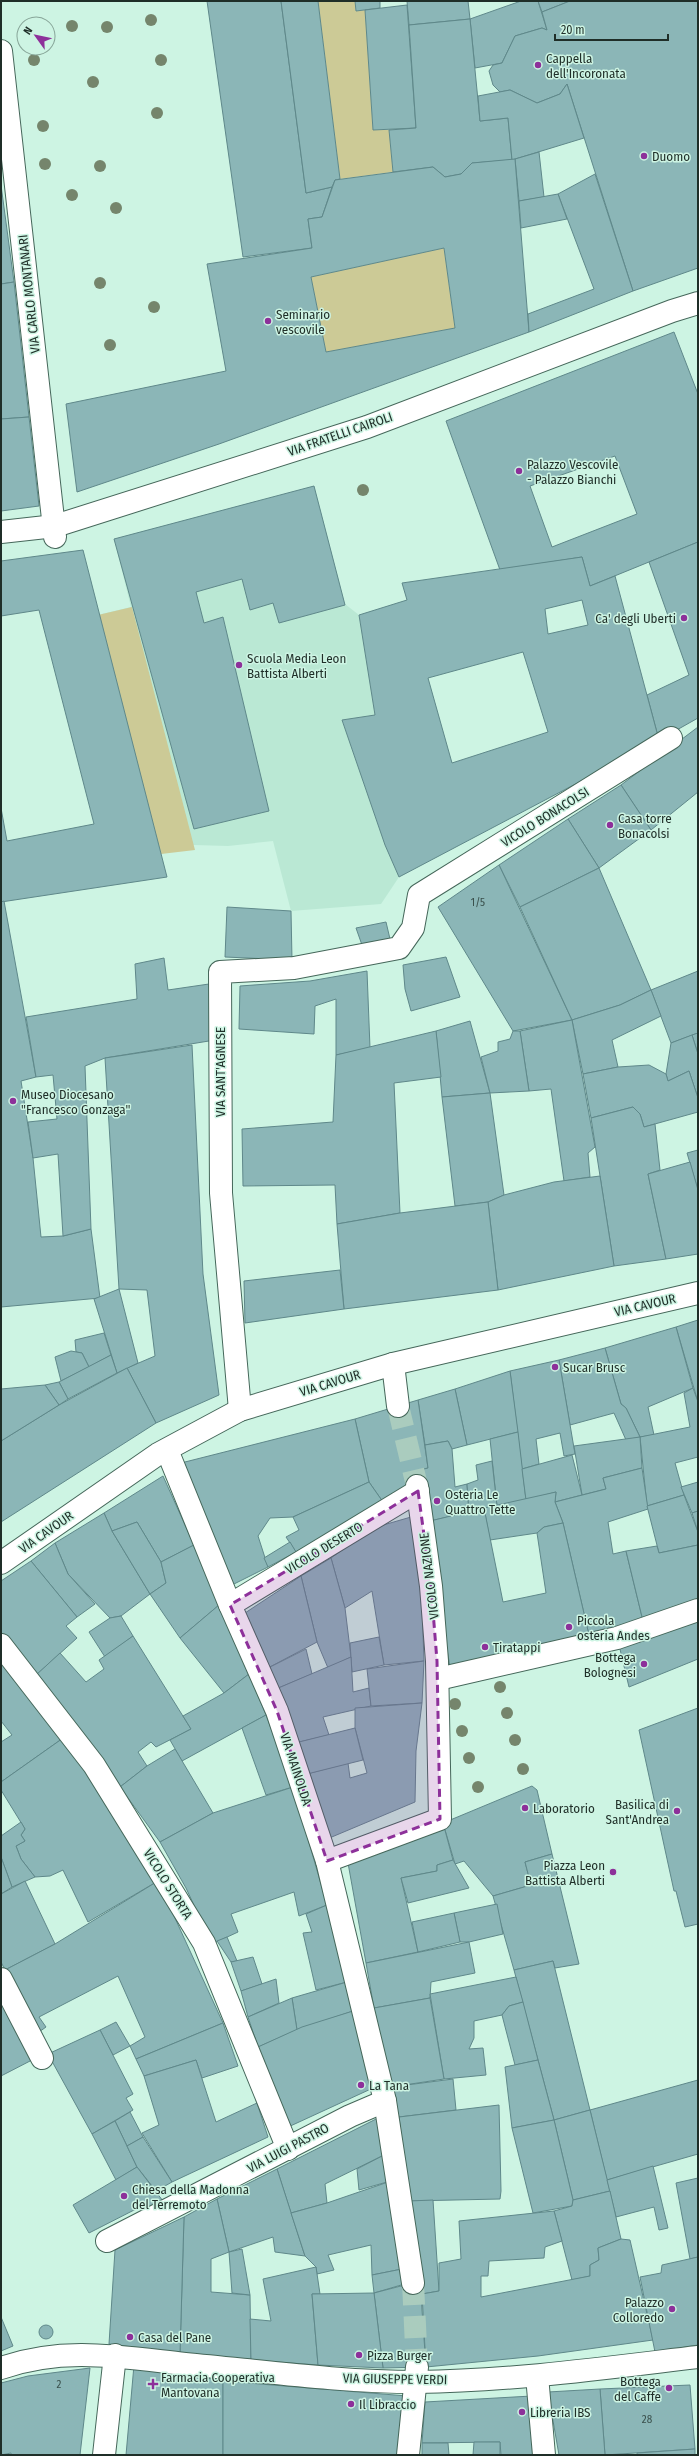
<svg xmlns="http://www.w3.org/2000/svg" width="699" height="2456" font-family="'Fira Sans Condensed',sans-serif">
<rect width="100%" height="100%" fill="#cdf4e3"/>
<polygon fill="#bae8d4" points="314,486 345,604 359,615 375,715 342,721 399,877 381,904 291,911 273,841 228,846 194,845 161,854 98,615 131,607 114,539"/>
<g fill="#ccca96">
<polygon points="318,1 355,1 356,11 365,10 373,130 389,130 393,172 340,179"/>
<polygon points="444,248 455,328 326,352 311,277"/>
<polygon points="132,607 195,850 161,854 98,615"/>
</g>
<g fill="#8bb6b7" stroke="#5f888a" fill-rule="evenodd">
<polygon points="207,1 281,1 306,193 332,187 322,217 308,219 312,248 243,257"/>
<polygon points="281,1 318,1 340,179 335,180 332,187 306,193"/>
<polygon points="355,1 380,1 380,8 356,11"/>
<polygon points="407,1 468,1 470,19 409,25"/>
<polygon points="521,1 538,1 547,30 542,28 515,36 502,63 475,68 470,19"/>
<polygon points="538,1 570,1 542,12"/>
<polygon points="570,1 698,1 698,268 633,291 567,84 560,94 537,103 510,90 500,92 493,85 489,71 493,65 502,63 515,36 542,28 547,30 542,12"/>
<polygon points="407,5 416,128 373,130 365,10"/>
<polygon points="470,19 480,121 508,118 512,160 472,163 461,174 445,177 433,167 393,172 389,130 416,128 409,25"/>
<polygon points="567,84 584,138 512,160 508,118 480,121 478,96 510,90 537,103 560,94"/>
<polygon points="539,152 544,197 519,201 515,159"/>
<path d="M515,159L529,332L219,444L77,492L66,404L226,371L207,264L312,248L308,219L322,217L335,180L433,167L445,177L461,174L472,163ZM444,248L455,328L326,352L311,277Z"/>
<polygon points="595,174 633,291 529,332 528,314 594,289 558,194"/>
<polygon points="1,185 14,282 1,284"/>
<polygon points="558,194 567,219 521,228 519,201"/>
<polygon points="14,282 29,417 1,419 1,284"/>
<path d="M674,332L698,394V542L590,586L582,557L500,570L446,421ZM615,456L637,514L552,547L530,486Z"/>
<polygon points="29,417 39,506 1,511 1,419"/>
<polygon points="314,486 345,605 279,623 273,603 250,610 242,579 196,592 204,623 223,617 269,811 194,829 114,539"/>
<polygon points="698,542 698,718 659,740 647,695 689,675 649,562"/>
<polygon points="83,550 167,877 1,902 1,808 7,841 94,824 39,610 1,616 1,561"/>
<path d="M582,557L590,586L615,576L659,740L399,877L385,845L342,720L375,715L359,615L407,600L402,583ZM582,600L588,625L548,634L545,609ZM523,652L548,732L452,763L428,678Z"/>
<polygon points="698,727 698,792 651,830 621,785"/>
<polygon points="621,785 651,830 599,868 568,819"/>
<polygon points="568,819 599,868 520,907 499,865"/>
<polygon points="499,865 572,1020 513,1031 438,907"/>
<polygon points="599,868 651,990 620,1005 572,1020 520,907"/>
<polygon points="4,901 36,1077 21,1081 33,1158 41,1237 63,1236 91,1229 100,1298 1,1307 1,902"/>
<polygon points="227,907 291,911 292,960 225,957"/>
<polygon points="386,922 390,939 362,945 356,928"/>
<polygon points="446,957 460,997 411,1011 405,989 403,965"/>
<polygon points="164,958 168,990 209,984 215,1040 105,1058 85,1066 91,1229 63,1236 58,1154 33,1158 28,1122 57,1119 53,1075 36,1077 26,1017 137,999 135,964"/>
<polygon points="367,971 370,1048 336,1055 336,999 315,1006 314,1034 239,1029 240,986 310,981"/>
<polygon points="698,971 698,1033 671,1043 651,990"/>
<polygon points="651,990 661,1016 612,1040 618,1067 583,1074 572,1020 620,1005"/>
<polygon points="572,1020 595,1147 588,1153 590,1177 564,1181 551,1089 529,1091 520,1031"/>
<polygon points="470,1021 490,1093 442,1097 436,1031"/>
<polygon points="436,1031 441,1077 394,1083 400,1213 337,1224 335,1185 243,1186 242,1129 333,1122 336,1055"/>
<polygon points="513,1031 520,1031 529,1091 490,1093 481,1057 498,1051 498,1042 510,1039"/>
<polygon points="698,1033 698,1054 692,1035"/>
<polygon points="692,1035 698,1054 698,1098 689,1071 668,1081 666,1074 671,1043"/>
<polygon points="192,1045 203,1274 219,1395 156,1423 127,1368 155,1356 147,1290 119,1289 105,1058"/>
<polygon points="649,1065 666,1074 668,1081 689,1071 698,1098 698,1112 644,1127 640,1114 633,1107 591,1118 583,1074 618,1067"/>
<polygon points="490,1093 504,1195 488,1202 455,1206 442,1097"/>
<polygon points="633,1107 640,1114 644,1127 655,1124 660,1170 648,1174 666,1259 614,1266 591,1118"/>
<polygon points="698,1150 698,1190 687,1153"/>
<polygon points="690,1162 698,1190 698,1254 666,1259 648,1174"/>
<polygon points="600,1176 614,1266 498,1290 488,1202 504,1195 554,1182"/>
<polygon points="488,1202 498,1290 344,1309 337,1224 400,1213"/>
<polygon points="340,1270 344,1309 245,1323 244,1281"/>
<polygon points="119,1289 138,1363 117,1373 94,1299"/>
<polygon points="698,1320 698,1402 676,1327"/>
<polygon points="676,1327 693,1388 648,1407 654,1435 640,1437 626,1408 621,1404 605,1348"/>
<polygon points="104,1333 111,1355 89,1367 82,1353 76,1352 75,1340"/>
<polygon points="605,1348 621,1404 626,1408 640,1437 626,1440 614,1413 570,1425 559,1360"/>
<polygon points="71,1351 82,1353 89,1367 61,1381 55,1357"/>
<polygon points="111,1355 117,1373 68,1399 59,1382"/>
<polygon points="559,1360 575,1454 564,1456 560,1433 536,1439 539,1464 522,1469 510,1371"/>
<polygon points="127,1368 156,1423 1,1522 1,1441 59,1405"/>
<polygon points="510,1371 518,1432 467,1445 455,1389"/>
<polygon points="59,1382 68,1399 59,1405 45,1385"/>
<polygon points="45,1385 59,1405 1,1441 1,1389"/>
<polygon points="693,1388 698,1402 698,1457 675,1463 684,1495 647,1506 640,1437 690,1427 684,1393"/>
<polygon points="455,1389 467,1445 452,1449 448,1441 425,1445 418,1400"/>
<polygon points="418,1400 428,1468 420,1470 422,1483 383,1502 369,1482 355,1419"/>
<polygon points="355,1419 369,1482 293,1517 270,1518 258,1536 268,1567 234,1584 228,1582 181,1463"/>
<polygon points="518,1432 526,1500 497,1506 490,1439"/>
<polygon points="640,1437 642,1468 603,1478 606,1489 582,1495 574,1446"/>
<polygon points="448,1441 452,1449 455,1487 467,1484 469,1512 426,1522 420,1470 428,1468 425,1445"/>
<polygon points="572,1455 582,1495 555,1502 556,1492 526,1500 522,1469"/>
<polygon points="492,1461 497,1506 469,1512 467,1484 478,1480 476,1465"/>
<polygon points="642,1468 648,1509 608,1522 613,1554 626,1551 643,1621 589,1635 563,1523 555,1502 606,1489 603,1478"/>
<polygon points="163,1476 194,1545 161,1562 137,1522 112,1531 104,1513"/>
<polygon points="369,1482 383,1502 296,1552 286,1537 299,1530 293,1517"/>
<polygon points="698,1482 698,1511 692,1513 681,1487"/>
<polygon points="556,1492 555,1502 563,1523 544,1527 537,1533 490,1540 484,1508"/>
<polygon points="684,1495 698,1532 698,1545 659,1553 647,1506"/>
<polygon points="484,1508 503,1602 546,1593 537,1533 544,1527 563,1523 589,1635 450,1667 426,1522"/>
<polygon points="698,1511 698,1532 692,1513"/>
<polygon points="104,1513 112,1531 150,1594 121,1616 110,1618 68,1574 55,1543"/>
<polygon points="411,1517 421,1579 424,1661 384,1665 372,1591 345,1608 331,1558 373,1528"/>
<polygon points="137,1522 161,1562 166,1583 150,1594 112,1531"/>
<polygon points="290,1542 296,1552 268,1567 264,1558"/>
<polygon points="55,1543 68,1574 95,1604 77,1617 31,1561"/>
<polygon points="194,1545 219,1605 180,1638 150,1594 166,1583 161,1562"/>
<polygon points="698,1545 698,1603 643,1621 626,1551 657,1546 659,1553"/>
<polygon points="331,1558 345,1608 351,1657 328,1668 317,1642 301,1576"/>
<polygon points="31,1561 77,1617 66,1626 77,1638 35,1676 1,1632 1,1581"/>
<polygon points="301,1576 317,1642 268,1668 242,1615"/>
<polygon points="219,1605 249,1674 224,1693 180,1638"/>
<polygon points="121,1616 133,1636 105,1657 89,1632 110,1618"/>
<polygon points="698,1618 698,1659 629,1687 619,1645"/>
<polygon points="133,1636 191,1729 156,1747 151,1742 138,1752 147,1766 120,1787 35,1676 60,1653 86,1682 104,1669 99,1660"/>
<polygon points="379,1637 384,1665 352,1672 350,1643"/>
<polygon points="306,1649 312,1674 276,1689 268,1668"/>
<polygon points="1,1654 66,1736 1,1782 1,1742 12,1735 1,1721"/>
<polygon points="351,1657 353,1692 369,1688 371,1706 323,1717 329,1735 295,1743 276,1689"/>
<polygon points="424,1661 422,1703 371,1706 367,1669"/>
<polygon points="249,1674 266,1715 182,1761 170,1740 191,1729 183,1716 224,1693"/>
<polygon points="422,1703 416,1751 415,1802 327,1839 303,1775 348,1763 350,1778 367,1773 355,1728 355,1708"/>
<polygon points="698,1708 698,1924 685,1927 676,1891 674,1891 639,1730"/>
<polygon points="266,1715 293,1787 266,1795 242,1728"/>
<polygon points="355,1728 363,1760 303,1775 295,1743"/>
<polygon points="66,1736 158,1881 88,1922 63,1870 50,1876 35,1877 21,1859 16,1846 25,1841 21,1835 25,1829 1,1790 1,1782"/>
<polygon points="175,1749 213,1813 160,1842 120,1787 147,1766"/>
<polygon points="532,1786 537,1790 552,1854 525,1862 531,1885 493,1896 464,1861 455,1864 443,1823"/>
<polygon points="293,1787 327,1905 299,1916 294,1892 231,1914 238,1932 212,1944 186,1888 160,1842 213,1813"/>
<polygon points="21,1822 25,1829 21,1835 25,1841 16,1846 21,1859 35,1877 12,1887 1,1857 1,1836"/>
<polygon points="443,1823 453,1860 437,1865 437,1871 401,1878 418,1952 366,1963 348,1863"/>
<polygon points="552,1854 579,1964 555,1968 553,1961 514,1970 493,1896 531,1885 525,1862"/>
<polygon points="1,1857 12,1887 1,1894"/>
<polygon points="453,1860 469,1888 408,1903 401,1878 437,1871 437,1865"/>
<polygon points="25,1881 55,1944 5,1970 1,1962 1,1894"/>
<polygon points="158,1881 223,2023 136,2059 130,2046 145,2037 118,1976 39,2017 46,2027 39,2032 5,1970 55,1944"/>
<polygon points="497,1904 503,1934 469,1942 460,1942 454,1913"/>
<polygon points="327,1905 347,1982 316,1990 303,1933 312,1932 306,1914"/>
<polygon points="454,1913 460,1942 418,1952 412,1922"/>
<polygon points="227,1937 237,1961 231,1962 217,1941"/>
<polygon points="469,1942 475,1973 431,1982 430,1998 374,2008 366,1963"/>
<polygon points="253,1957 262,1984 241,1991 231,1962"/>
<polygon points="553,1961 590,2110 554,2120 514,1970"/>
<polygon points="516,1977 523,2002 509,2006 502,2015 474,2021 474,2038 469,2049 483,2048 486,2075 444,2079 430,1994"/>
<polygon points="276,1979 279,2003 248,2017 241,1991"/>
<polygon points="347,1982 353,2011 297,2030 292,1998"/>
<polygon points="292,1998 297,2030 258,2047 248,2017"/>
<polygon points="430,1998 444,2079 391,2087 374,2008"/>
<polygon points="1,2000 32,2060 1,2076"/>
<polygon points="523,2002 538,2060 515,2065 502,2015 509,2006"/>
<polygon points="353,2011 373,2088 286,2128 258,2047 302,2027"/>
<polygon points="116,2022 130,2046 113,2055 100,2030"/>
<polygon points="223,2023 238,2066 202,2078 196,2060 144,2076 136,2059"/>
<polygon points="100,2030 133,2094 126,2098 133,2110 92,2134 48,2054"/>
<polygon points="196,2060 216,2122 257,2103 268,2137 172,2182 142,2133 159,2125 144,2076"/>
<polygon points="538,2060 554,2120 512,2128 505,2067"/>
<polygon points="453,2079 456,2110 399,2117 391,2087"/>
<polygon points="698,2080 698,2154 607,2180 590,2110"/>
<polygon points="499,2105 501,2191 500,2199 409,2201 399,2117"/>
<polygon points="590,2110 610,2191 573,2200 554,2120"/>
<polygon points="130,2112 143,2137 127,2146 115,2121"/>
<polygon points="382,2116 388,2153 325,2184 327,2203 291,2213 277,2169"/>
<polygon points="554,2120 573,2200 572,2206 533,2213 512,2128"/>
<polygon points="115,2121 137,2167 116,2180 92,2134"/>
<polygon points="143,2137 172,2182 156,2191 137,2167 127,2146"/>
<polygon points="388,2153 394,2180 359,2190 357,2169"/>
<polygon points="653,2166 668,2228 659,2230 654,2207 616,2217 607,2180"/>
<polygon points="137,2167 163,2201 144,2213 140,2207 89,2233 73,2205"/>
<polygon points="277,2169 305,2256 275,2252 273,2237 229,2252 217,2199"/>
<polygon points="698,2178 698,2257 690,2259 676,2183"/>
<polygon points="394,2180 407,2268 372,2275 371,2245 328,2255 334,2270 317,2274 316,2267 305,2256 291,2213 327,2203"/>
<polygon points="610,2191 621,2239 598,2248 599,2260 590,2265 590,2276 572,2280 554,2211 572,2206 573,2200"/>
<polygon points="217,2199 229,2252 211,2259 211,2292 250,2295 251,2360 180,2353 184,2217"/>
<polygon points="433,2200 439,2291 422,2294 409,2201"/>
<polygon points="554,2211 562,2241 545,2247 544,2258 489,2261 488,2276 481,2276 481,2297 590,2276 590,2265 599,2260 598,2248 621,2239 630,2240 653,2340 538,2356 426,2367 422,2294 439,2291 439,2263 461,2259 459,2221"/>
<polygon points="184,2217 180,2353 109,2344 115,2250"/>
<polygon points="242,2249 250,2295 232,2293 229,2252"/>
<polygon points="698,2257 698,2345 655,2352 640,2277 661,2273 662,2265"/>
<polygon points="316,2267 320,2294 312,2294 318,2365 251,2360 250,2319 271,2321 263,2279"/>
<polygon points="407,2268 408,2283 374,2293 372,2275"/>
<polygon points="420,2281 426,2367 383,2368 374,2293"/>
<polygon points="374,2293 383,2368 318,2365 312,2294"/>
<polygon points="1,2317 13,2346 1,2351"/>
<circle cx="46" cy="2332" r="7"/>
<polygon points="134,2365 223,2381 223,2455 126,2455"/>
<polygon points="90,2368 80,2455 11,2455 11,2453 1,2455 1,2383 28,2376"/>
<polygon points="223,2381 407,2396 398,2455 223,2455"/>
<polygon points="690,2385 695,2449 605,2455 600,2389"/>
<polygon points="600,2389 605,2455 559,2455 548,2392"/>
<polygon points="532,2396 535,2455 501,2455 500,2442 422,2443 425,2402"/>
<polygon points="474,2442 500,2442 500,2455 473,2455"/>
<polygon points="422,2443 448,2443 449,2455 422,2455"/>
<polygon points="695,2449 695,2455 637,2455 637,2453"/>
</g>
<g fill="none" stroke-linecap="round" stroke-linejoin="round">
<g stroke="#aaccbe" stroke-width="22" stroke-dasharray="22 11" stroke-linecap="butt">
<polyline points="398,1406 417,1486"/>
<polyline points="413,2283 417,2367"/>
</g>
<defs>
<g id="street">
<polyline points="1,51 55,537"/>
<polyline points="1,532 55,526 367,427 672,311 698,303"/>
<polyline points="393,1364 398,1406"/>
<polyline points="240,1410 221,1193 220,972 294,968 399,948 413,928 419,895 671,738"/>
<polyline points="167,1450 230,1605 277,1711 327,1861 385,2101 413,2283"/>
<polyline points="1,1563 158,1454 240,1410 393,1364 698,1293"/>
<polyline points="230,1605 418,1491"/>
<polyline points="1,1645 94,1765 204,1943 288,2149"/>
<polyline points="438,1679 617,1638 698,1610"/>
<polyline points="327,1861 440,1819 437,1661 431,1586 417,1486"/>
<polyline points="1,1979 42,2058"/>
<polyline points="107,2241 350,2116 385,2101"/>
<path d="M1,2368C64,2346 121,2357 185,2364C261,2371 342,2382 417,2382C511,2381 605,2368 698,2357"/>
<polyline points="537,2376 544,2455"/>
<polyline points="104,2455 115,2355"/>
<polyline points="408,2455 417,2367"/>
</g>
</defs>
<use href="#street" stroke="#45675a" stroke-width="24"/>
<use href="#street" stroke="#fff" stroke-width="22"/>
</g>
<g fill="#75856c">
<circle cx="151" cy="20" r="6"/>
<circle cx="72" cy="26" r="6"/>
<circle cx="107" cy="27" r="6"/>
<circle cx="34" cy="60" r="6"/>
<circle cx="161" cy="60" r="6"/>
<circle cx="93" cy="82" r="6"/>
<circle cx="157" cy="113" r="6"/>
<circle cx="43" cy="126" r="6"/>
<circle cx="45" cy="164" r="6"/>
<circle cx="100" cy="166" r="6"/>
<circle cx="72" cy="195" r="6"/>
<circle cx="116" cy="208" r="6"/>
<circle cx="100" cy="283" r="6"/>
<circle cx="154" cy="307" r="6"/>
<circle cx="110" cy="345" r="6"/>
<circle cx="363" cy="490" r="6"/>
<circle cx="500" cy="1687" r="6"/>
<circle cx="455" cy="1704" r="6"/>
<circle cx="507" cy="1713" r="6"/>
<circle cx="462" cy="1731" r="6"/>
<circle cx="515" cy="1740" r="6"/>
<circle cx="469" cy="1758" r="6"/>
<circle cx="523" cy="1769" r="6"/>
<circle cx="478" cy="1787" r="6"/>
</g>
<path fill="#8d309a" fill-opacity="0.2" stroke="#8d309a" stroke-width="3" stroke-dasharray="8 5" stroke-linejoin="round" d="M418,1491L431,1586L437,1661L440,1819L327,1861L277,1711L230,1605Z"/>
<g fill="#8d309a" stroke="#cdf4e3" stroke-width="1.5">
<circle cx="538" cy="65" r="4"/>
<circle cx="644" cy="156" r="4"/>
<circle cx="268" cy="321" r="4"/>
<circle cx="519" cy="471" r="4"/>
<circle cx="684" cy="618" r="4"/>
<circle cx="239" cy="665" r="4"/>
<circle cx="610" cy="825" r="4"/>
<circle cx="13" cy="1101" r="4"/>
<circle cx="555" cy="1367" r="4"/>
<circle cx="437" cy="1501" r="4"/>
<circle cx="569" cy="1627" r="4"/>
<circle cx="485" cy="1647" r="4"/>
<circle cx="644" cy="1664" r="4"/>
<circle cx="525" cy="1808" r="4"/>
<circle cx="677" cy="1811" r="4"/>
<circle cx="613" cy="1872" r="4"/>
<circle cx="361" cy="2085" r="4"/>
<circle cx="124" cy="2196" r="4"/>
<circle cx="672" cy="2309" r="4"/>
<circle cx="130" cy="2337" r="4"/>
<circle cx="359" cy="2355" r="4"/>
<path d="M151 2378h4v4h4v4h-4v4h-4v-4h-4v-4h4z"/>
<circle cx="669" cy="2388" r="4"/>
<circle cx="351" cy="2404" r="4"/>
<circle cx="522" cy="2412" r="4"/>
</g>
<g text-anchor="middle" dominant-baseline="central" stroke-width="3" stroke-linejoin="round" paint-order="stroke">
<g font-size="11" fill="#3a504c">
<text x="478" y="902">1/5</text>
<text x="59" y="2384">2</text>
<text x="647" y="2419">28</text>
</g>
<g font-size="13" fill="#1f2e28" stroke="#cdf4e3" text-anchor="start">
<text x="546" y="58">Cappella<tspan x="546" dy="15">dell'Incoronata</tspan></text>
<text x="652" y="156">Duomo</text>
<text x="276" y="314">Seminario<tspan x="276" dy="15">vescovile</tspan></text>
<text x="527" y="464">Palazzo Vescovile<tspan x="527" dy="15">- Palazzo Bianchi</tspan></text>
<text x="676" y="618" text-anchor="end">Ca' degli Uberti</text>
<text x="247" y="658">Scuola Media Leon<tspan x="247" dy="15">Battista Alberti</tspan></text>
<text x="618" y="818">Casa torre<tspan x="618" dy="15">Bonacolsi</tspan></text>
<text x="21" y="1094">Museo Diocesano<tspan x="21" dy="15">"Francesco Gonzaga"</tspan></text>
<text x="563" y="1367">Sucar Brusc</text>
<text x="445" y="1494">Osteria Le<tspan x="445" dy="15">Quattro Tette</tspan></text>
<text x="577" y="1620">Piccola<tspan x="577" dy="15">osteria Andes</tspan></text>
<text x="493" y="1647">Tiratappi</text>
<text x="636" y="1657" text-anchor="end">Bottega<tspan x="636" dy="15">Bolognesi</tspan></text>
<text x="669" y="1804" text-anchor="end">Basilica di<tspan x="669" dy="15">Sant'Andrea</tspan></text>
<text x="533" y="1808">Laboratorio</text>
<text x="605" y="1865" text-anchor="end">Piazza Leon<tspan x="605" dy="15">Battista Alberti</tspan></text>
<text x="369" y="2085">La Tana</text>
<text x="132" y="2189">Chiesa della Madonna<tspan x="132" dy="15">del Terremoto</tspan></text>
<text x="664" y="2302" text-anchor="end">Palazzo<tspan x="664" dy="15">Colloredo</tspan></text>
<text x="138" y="2337">Casa del Pane</text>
<text x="367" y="2355">Pizza Burger</text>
<text x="161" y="2377">Farmacia Cooperativa<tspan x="161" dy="15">Mantovana</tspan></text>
<text x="661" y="2381" text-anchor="end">Bottega<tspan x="661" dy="15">del Caffe</tspan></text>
<text x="359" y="2404">Il Libraccio</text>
<text x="530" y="2412">Libreria IBS</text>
</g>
<g font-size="13" fill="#1f2e28" stroke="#cdf4e3">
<text transform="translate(29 294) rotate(-96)">VIA CARLO MONTANARI</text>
<text transform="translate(340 434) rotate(-19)">VIA FRATELLI CAIROLI</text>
<text transform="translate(545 817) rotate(-32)">VICOLO BONACOLSI</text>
<text transform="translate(220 1072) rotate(-90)">VIA SANT'AGNESE</text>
<text transform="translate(645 1305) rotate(-13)">VIA CAVOUR</text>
<text transform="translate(330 1383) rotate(-17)">VIA CAVOUR</text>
<text transform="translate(46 1532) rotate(-35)">VIA CAVOUR</text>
<text transform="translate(324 1548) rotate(-31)">VICOLO DESERTO</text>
<text transform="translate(429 1576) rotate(-97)">VICOLO NAZIONE</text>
<text transform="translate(296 1769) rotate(72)">VIA MAINOLDA</text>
<text transform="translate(168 1884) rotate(58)">VICOLO STORTA</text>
<text transform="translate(288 2148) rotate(-28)">VIA LUIGI PASTRO</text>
<text transform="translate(395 2379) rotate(1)">VIA GIUSEPPE VERDI</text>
</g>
</g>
<rect width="699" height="2456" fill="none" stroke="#1f2e28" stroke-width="4"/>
<g transform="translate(36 36) rotate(303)"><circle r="19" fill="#cdf4e3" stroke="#87a598"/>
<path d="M0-3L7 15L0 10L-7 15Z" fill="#8d309a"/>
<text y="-6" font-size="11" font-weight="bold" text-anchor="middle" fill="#1f2e28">N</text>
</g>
<path d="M555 34v6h113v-6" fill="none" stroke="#1f2e28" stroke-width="2"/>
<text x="561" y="34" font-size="12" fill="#1f2e28" stroke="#cdf4e3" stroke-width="3" paint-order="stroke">20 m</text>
</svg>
